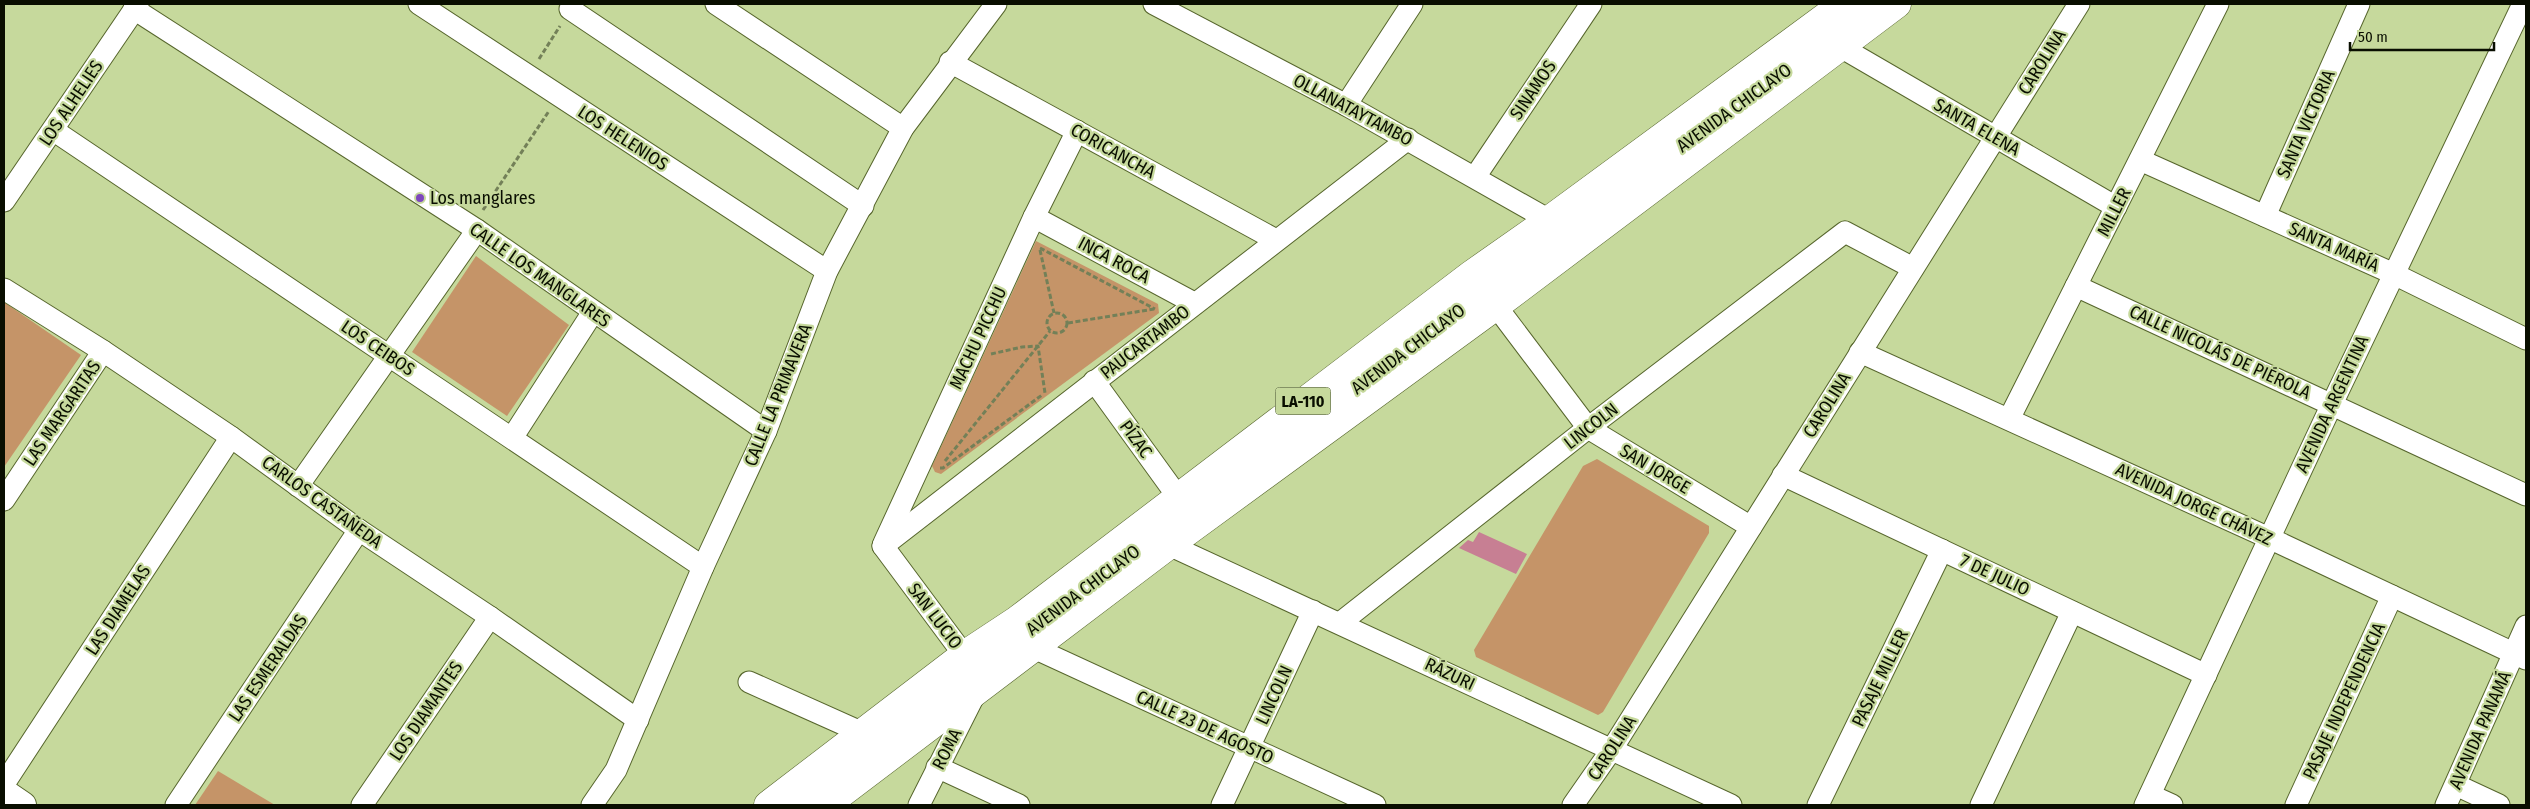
<svg xmlns="http://www.w3.org/2000/svg" width="2530" height="809" font-family="'Fira Sans Condensed',sans-serif">
<rect width="100%" height="100%" fill="#c6d99c"/>
<g fill="#c59468">
<polygon points="1036,241 1158,304 1159,313 941,474 935,472 932,466"/>
<polygon points="476,256 569,325 507,416 412,352"/>
<polygon points="4,302 81,355 4,467"/>
<polygon points="1597,459 1709,526 1709,533 1603,712 1598,715 1476,657 1474,650 1583,466"/>
<polygon points="218,771 275,805 195,805"/>
</g>
<polygon fill="#c77f93" points="1479,532 1527,554 1516,574 1459,548 1468,540 1473,542"/>
<g fill="none" stroke-linecap="round" stroke-linejoin="round">
<defs>
<g id="minor">
<polyline points="419,4 827,271"/>
<polyline points="716,4 903,128"/>
<polyline points="1154,4 1346,105 1549,220"/>
<polyline points="134,9 477,230 766,431"/>
<polyline points="570,9 863,206"/>
<polyline points="1839,46 2116,207"/>
<polyline points="950,62 1276,240"/>
<polyline points="1346,105 1412,4"/>
<polyline points="53,130 703,567"/>
<polyline points="2140,160 2394,274 2526,339"/>
<polyline points="1475,177 1591,4"/>
<polyline points="4,201 138,4"/>
<polyline points="2265,216 2359,4"/>
<polyline points="1034,217 1194,303"/>
<polyline points="2076,286 2526,495"/>
<polyline points="4,289 103,351 231,437 359,530 490,617 638,720"/>
<polyline points="1496,306 1588,428 1751,527"/>
<polyline points="1860,352 2269,538 2526,659"/>
<polyline points="1094,381 1178,497"/>
<polyline points="2009,419 2218,4"/>
<polyline points="512,438 593,312"/>
<polyline points="1783,475 2206,675"/>
<polyline points="298,486 477,230"/>
<polyline points="4,500 103,351"/>
<polyline points="884,543 1034,217 1077,131"/>
<polyline points="1169,545 1731,805"/>
<polyline points="883,546 1408,139"/>
<polyline points="883,546 964,655 976,692 919,805"/>
<polyline points="1340,623 1588,428 1845,232 1913,268"/>
<polyline points="1034,648 1375,805"/>
<polyline points="749,682 863,733"/>
<polyline points="937,767 1019,805"/>
<polyline points="4,784 231,437"/>
<polyline points="2456,785 2499,805"/>
<polyline points="2150,795 2172,805"/>
<polyline points="176,805 359,530"/>
<polyline points="362,805 490,617"/>
<polyline points="592,805 616,770 703,567 766,431 827,271 903,128 996,4"/>
<polyline points="1222,805 1313,611"/>
<polyline points="1573,805 1612,749 2079,4"/>
<polyline points="1818,805 1942,550"/>
<polyline points="1981,805 2072,612"/>
<polyline points="2145,805 2332,404 2523,4"/>
<polyline points="2296,805 2392,596"/>
<polyline points="2446,805 2526,626"/>
</g>
<g id="tertiary">
<polyline points="4,792 23,805"/>
<polyline points="799,805 969,675 1875,4"/>
</g>
<g id="primary">
<polyline points="768,805 964,655 1017,620 1472,274 1549,220 1843,4"/>
<polyline points="826,805 1169,545 1496,306 1897,4"/>
</g>
</defs>
<use href="#minor" stroke="#57662d" stroke-width="23"/>
<use href="#tertiary" stroke="#57662d" stroke-width="28"/>
<use href="#primary" stroke="#57662d" stroke-width="29"/>
<g stroke="#738058" stroke-width="3" stroke-dasharray="5 2.5" stroke-linecap="butt">
<polyline points="539,59 560,26"/>
<polyline points="483,210 549,111"/>
<polyline points="1040,248 1155,309"/>
<polyline points="1040,250 1054,313"/>
<circle cx="1057" cy="323" r="10"/>
<polyline points="1068,323 1154,309"/>
<polyline points="991,354 1022,347 1038,346 1045,393"/>
<polyline points="945,461 1050,331"/>
<polyline points="940,468 943,468 1042,395"/>
</g>
<use href="#minor" stroke="#fff" stroke-width="21"/>
<use href="#tertiary" stroke="#fff" stroke-width="26"/>
<use href="#primary" stroke="#fff" stroke-width="28"/>
</g>
<circle fill="#7e47bd" stroke="#c6d99c" stroke-width="2" cx="420" cy="198" r="5"/>
<g text-anchor="middle" dominant-baseline="central" stroke-width="4.5" stroke-linejoin="round" paint-order="stroke">
<rect fill="#c6d99c" stroke="#424b2f" stroke-width="1" x="1275.5" y="387.5" width="55" height="27" rx="4"/>
<g font-size="16" font-weight="bold" fill="#090e00">
<text x="1303" y="401">LA-110</text>
</g>
<g font-size="18" fill="#090e00" stroke="#c6d99c">
<text transform="translate(2042 62) rotate(-58)">CAROLINA</text>
<text transform="translate(1533 90) rotate(-56)">SINAMOS</text>
<text transform="translate(71 103) rotate(-56)">LOS ALHELIES</text>
<text transform="translate(1734 108) rotate(-36)">AVENIDA CHICLAYO</text>
<text transform="translate(1353 110) rotate(28)">OLLANATAYTAMBO</text>
<text transform="translate(2306 124) rotate(-66)">SANTA VICTORIA</text>
<text transform="translate(1977 127) rotate(30)">SANTA ELENA</text>
<text transform="translate(623 138) rotate(33)">LOS HELENIOS</text>
<text transform="translate(1113 151) rotate(29)">CORICANCHA</text>
<text transform="translate(2114 212) rotate(-63)">MILLER</text>
<text transform="translate(2334 247) rotate(24)">SANTA MARÍA</text>
<text transform="translate(1114 260) rotate(28)">INCA ROCA</text>
<text transform="translate(540 275) rotate(35)">CALLE LOS MANGLARES</text>
<text transform="translate(978 338) rotate(-65)">MACHU PICCHU</text>
<text transform="translate(1145 342) rotate(-38)">PAUCARTAMBO</text>
<text transform="translate(378 348) rotate(34)">LOS CEIBOS</text>
<text transform="translate(1408 349) rotate(-37)">AVENIDA CHICLAYO</text>
<text transform="translate(2220 352) rotate(25)">CALLE NICOLÁS DE PIÉROLA</text>
<text transform="translate(778 395) rotate(-68)">CALLE LA PRIMAVERA</text>
<text transform="translate(2332 404) rotate(-65)">AVENIDA ARGENTINA</text>
<text transform="translate(1827 405) rotate(-58)">CAROLINA</text>
<text transform="translate(62 413) rotate(-56)">LAS MARGARITAS</text>
<text transform="translate(1591 426) rotate(-38)">LINCOLN</text>
<text transform="translate(1136 439) rotate(54)">PÍZAC</text>
<text transform="translate(1655 469) rotate(31)">SAN JORGE</text>
<text transform="translate(322 502) rotate(36)">CARLOS CASTAÑEDA</text>
<text transform="translate(2194 504) rotate(25)">AVENIDA JORGE CHÁVEZ</text>
<text transform="translate(1995 575) rotate(25)">7 DE JULIO</text>
<text transform="translate(1083 590) rotate(-37)">AVENIDA CHICLAYO</text>
<text transform="translate(118 610) rotate(-57)">LAS DIAMELAS</text>
<text transform="translate(935 616) rotate(53)">SAN LUCIO</text>
<text transform="translate(268 668) rotate(-56)">LAS ESMERALDAS</text>
<text transform="translate(1450 674) rotate(25)">RÁZURI</text>
<text transform="translate(1880 678) rotate(-64)">PASAJE MILLER</text>
<text transform="translate(1274 695) rotate(-65)">LINCOLN</text>
<text transform="translate(2344 701) rotate(-65)">PASAJE INDEPENDENCIA</text>
<text transform="translate(426 711) rotate(-56)">LOS DIAMANTES</text>
<text transform="translate(1205 727) rotate(25)">CALLE 23 DE AGOSTO</text>
<text transform="translate(2480 730) rotate(-66)">AVENIDA PANAMÁ</text>
<text transform="translate(1612 748) rotate(-57)">CAROLINA</text>
<text transform="translate(947 749) rotate(-63)">ROMA</text>
</g>
<g font-size="18" fill="#090e00" stroke="#c6d99c" text-anchor="start">
<text x="430" y="198">Los manglares</text>
</g>
</g>
<rect width="2530" height="809" fill="none" stroke="#090e00" stroke-width="10"/>
<path d="M2350 42v8h144v-8" fill="none" stroke="#090e00" stroke-width="2.5"/>
<text x="2358" y="42" font-size="15" fill="#090e00" stroke="#c6d99c" stroke-width="4" paint-order="stroke">50 m</text>
</svg>
